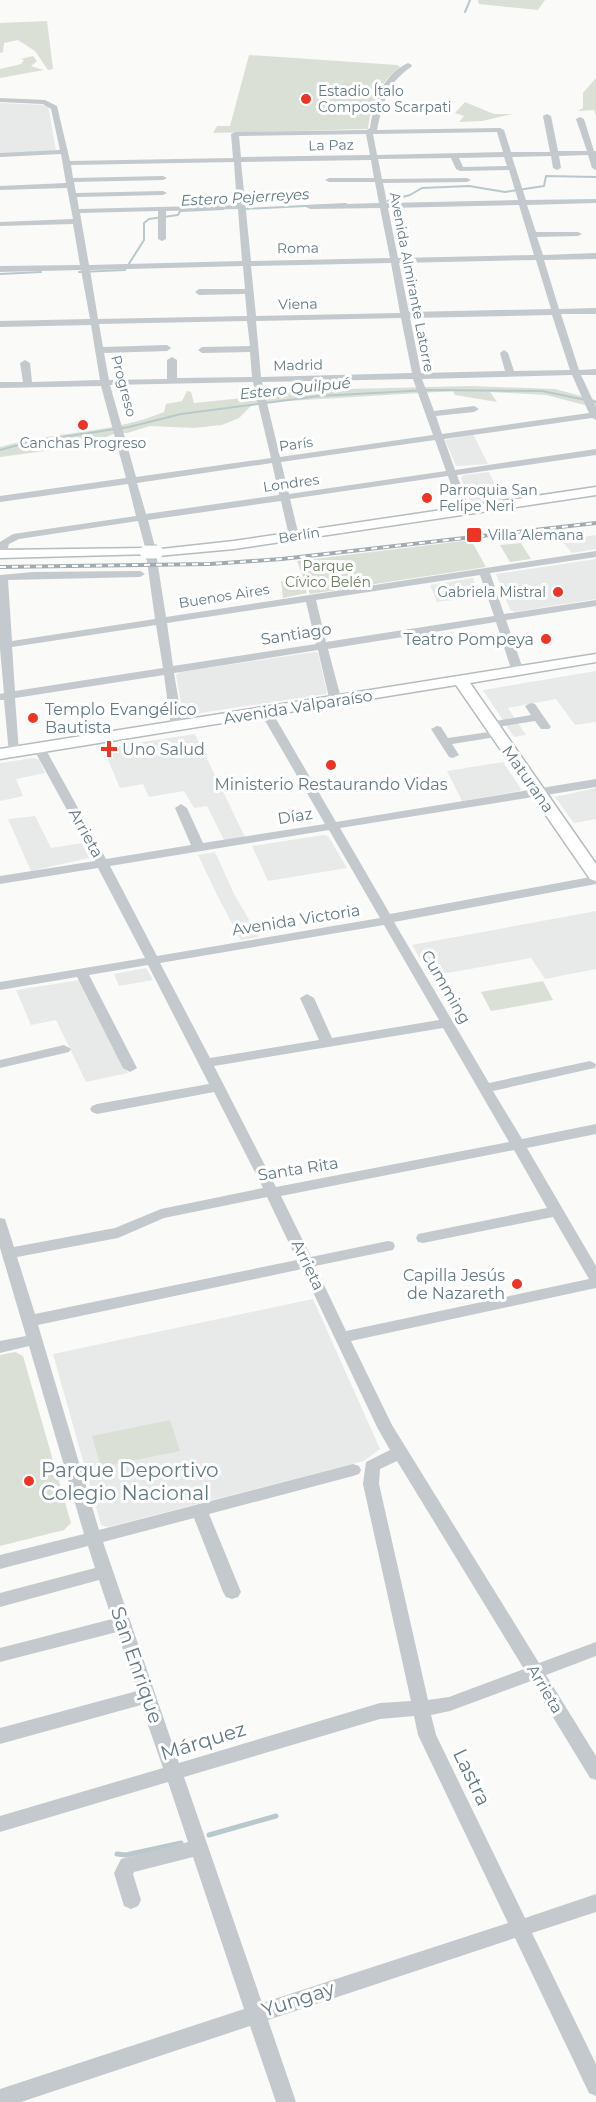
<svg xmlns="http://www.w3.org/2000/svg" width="596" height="2102" font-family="Montserrat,sans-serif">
<rect width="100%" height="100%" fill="#fafaf8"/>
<g fill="#e8eae9">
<polygon points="0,103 48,105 56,151 0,153"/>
<polygon points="473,434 488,464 456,466 445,440"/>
<polygon points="489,472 502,501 472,504 461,478 464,475"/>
<polygon points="596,535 596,549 572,553 561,540"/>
<polygon points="596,559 596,599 515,612 510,610 496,574"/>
<polygon points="473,578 479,597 437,602 430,585"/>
<polygon points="315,652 318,653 327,693 326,694 187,715 183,714 176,675 180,672"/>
<polygon points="596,671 596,722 575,725 556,699 508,708 526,735 514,737 483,690"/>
<polygon points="195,734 228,802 245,837 224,840 207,806 194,808 184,791 149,797 143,784 120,788 103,748"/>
<polygon points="34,758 39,760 45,773 16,779 23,796 0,801 0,763"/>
<polygon points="503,762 521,789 520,791 462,801 447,771"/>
<polygon points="596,788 596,819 574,823 555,797"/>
<polygon points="35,816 51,848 82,843 89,858 31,871 8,819"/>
<polygon points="323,835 328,836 347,868 268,881 252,846"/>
<polygon points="215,852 234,894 259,937 241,940 218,897 198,855"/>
<polygon points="596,911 596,969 545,979 531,958 431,976 412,945"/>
<polygon points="146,968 153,980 119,986 114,974"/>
<polygon points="80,980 128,1073 86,1082 56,1020 31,1025 16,990"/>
<polygon points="313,1299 380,1449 364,1461 108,1527 101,1525 53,1354"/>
</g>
<g fill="#dbe0d7">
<polygon points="478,0 545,0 538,10 479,4"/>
<polygon points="47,21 53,69 48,70 35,51 18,40 4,43 3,52 0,53 0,23"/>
<path d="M249,55L397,65L400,67C379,82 371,104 368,129L213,133L217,126H230Z"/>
<polygon points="33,56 37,61 31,66 44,70 0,78 0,69 21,64 24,60 21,59"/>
<polygon points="596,78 596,115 594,110 578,111 583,108 583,93"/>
<polygon points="465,102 494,114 512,114 482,121 459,122 464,116 455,113"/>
<path d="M471,386L555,389L596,400V408L546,395L490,392L497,402L455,395L453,391L271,402L253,404L239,418L222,425L194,428L150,426L127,433H116L82,446L0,457V447C55,431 111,434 164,412L166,404L182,401L187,391L191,392L194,403L253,397L252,392L264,391Z"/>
<polygon points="471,540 486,567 310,594 297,561"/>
<polygon points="521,543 531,559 510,562 500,545"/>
<polygon points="281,581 303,583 307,593 283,598"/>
<polygon points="543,981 553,1000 491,1011 481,992"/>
<polygon points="15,1352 23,1356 71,1523 64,1530 0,1546 0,1355"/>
<polygon points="170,1420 180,1451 101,1467 92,1436"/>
</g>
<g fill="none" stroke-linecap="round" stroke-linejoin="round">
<g stroke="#b9c9cb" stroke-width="2">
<polyline points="465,12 470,0"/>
<polyline points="388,201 410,195 422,188 469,186 505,192 544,186 546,176 596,177"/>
<polyline points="243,209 346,204"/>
<polyline points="79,272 125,270 144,240 144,223 149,219 178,215 180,211 223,209"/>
<polyline points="0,274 41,272"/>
<polyline points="0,450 29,442 129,427 181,414 319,396 428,390 542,391 596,402"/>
</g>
<g stroke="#b9c9cb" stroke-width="5">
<polyline points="209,1835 276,1816"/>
<polyline points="117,1854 126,1855 181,1843"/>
</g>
<defs>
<g id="major">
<polygon points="596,487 596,495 234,549 157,556 152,554 0,558 0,550 146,548 152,550 234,541"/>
<polygon points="596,654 596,662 470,683 596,864 596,881 590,879 456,685 0,759 0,749"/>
</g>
</defs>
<use href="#major" stroke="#b4bcbe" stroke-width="3"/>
<g fill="#c3c9cc" fill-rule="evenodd">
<path d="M408,63L412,65L411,67C387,83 383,103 377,130L500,128L504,130L511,152H550L543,116L547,114L551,116L558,151H587L576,119L580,117L584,119L594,151H596V170L592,168L588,155L559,156L561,168L557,170L553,168L551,156L512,157L526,200L596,199V203L527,205L536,232H578L582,234L578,236L537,237L543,255L596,253V259L544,260L559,309L596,308V314H561L579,370L596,369V375H581L596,407V420L592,418L444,439L455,470L596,449V455L457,475L470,511L465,514L460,511L448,476L290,499L299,536L294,539L289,536L281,501L148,520L155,547L166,617L596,551V557L490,573L504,614L596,600V606L506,620L524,672L518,675L512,672L496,622L328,649L342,702L336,705L330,702L318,650L174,673L183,727L177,730L171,727L164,675L15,698L19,752L17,754H9L4,700H0V694L4,693L0,649V575L33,572L140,571L145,574L140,577L8,580L12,641L155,619L145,547L138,521L19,539L9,544L5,556L0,557V542L13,534L136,516L128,484L0,502V496L126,478L101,386L0,388V382H23L20,363L25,360L30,363L32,382L100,380L91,325L0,327V321L90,319L81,270L0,272V266L80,265L73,224L0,226V222L73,219L67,188L0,190V186L66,183L61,154L0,157V153L60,150L51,109L43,104L0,102V98L45,100L57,106L70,161L233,158L231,134L235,132L367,130L370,128C374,102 382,75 408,63ZM497,132L503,152L377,155L373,134ZM366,134L370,155L241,157L239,136ZM504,157L507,166L463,167L459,158ZM451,158L456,169L460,171L509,170L518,200L387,203L383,183L467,182L471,180L467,178L382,179L378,159ZM371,160L374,178H329L325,180L329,182H375L379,203L310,205L306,207L310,209L380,208L390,258L251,261L241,162ZM234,162L237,205L79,209L77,197L163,195L167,193L163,191L76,193L74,182L163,180L167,178L163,176L73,178L71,165ZM519,205L534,255L398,258L388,208ZM238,209L242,261L89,265L80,213L158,211V239L162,241L166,239V211ZM536,260L551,309L409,312L399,263ZM391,263L400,313L256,316L251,266ZM243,266L245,289H199L195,292L199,295L245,294L247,316L98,319L90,270ZM552,315L570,370L514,371L508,353L504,350L500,353L505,371L421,373L410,318ZM401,318L412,373L261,377L256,321ZM247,321L250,346L202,347L198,350L202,353L250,352L252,377L177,378V360L172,357L167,360V379L109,380L104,353L167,351L171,348L167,345L103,347L99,324ZM572,375L589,413L442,434L436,416L474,412L479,409L474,406L434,411L422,379ZM413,379L433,435L280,457L262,382ZM253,382L271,458L136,477L110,385ZM435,440L446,471L289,494L281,462ZM272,463L279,495L146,514L137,483ZM480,575L494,616L326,642L316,600ZM306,602L316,644L173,666L167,623ZM156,625L163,668L15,691L12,647Z"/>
<polygon points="531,703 535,704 551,727 549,729 541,729 535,721 490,728 484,725 490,722 531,715 525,706"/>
<path d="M266,709L272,712L336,822L596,779V787L340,828L390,914L596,876V884L394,922L489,1083L590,1061L596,1064L595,1068L590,1069L493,1091L522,1139L596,1124V1134L527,1148L596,1266V1288L351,1341L392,1425L539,1663L596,1642V1656L546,1675L596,1756V1780L590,1778L531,1681L450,1711L431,1715L436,1735L525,1918L596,1894V1912L532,1933L596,2064V2096L589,2093L515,1938L268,2020L296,2102H276L250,2026L21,2102H0V2089L244,2009L193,1857L134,1872L133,1874L141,1900L138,1906L131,1909L124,1906L114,1873L121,1859L188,1842L168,1782L0,1832V1816L163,1768L141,1705L0,1744V1728L137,1691L117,1632L0,1662V1648L112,1619L99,1580L0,1607V1593L95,1568L88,1546L0,1569V1555L84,1534L29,1346L0,1353V1341L26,1336L0,1248V1218L5,1219L14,1247L115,1228L161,1209L263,1188L214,1092L97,1114L92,1112L90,1109L92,1106L97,1104L209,1084L148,965L89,975L137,1068L130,1072L123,1068L77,977L0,990V982L145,958L98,868L0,884V876L95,861L33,748L39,745L45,748L106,859L191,845L175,808L181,804L187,808L203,843L325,824L260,712ZM329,830L380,918L157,956L110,866ZM384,925L439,1020L332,1038L314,998L307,994L300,998L319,1040L210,1058L160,963ZM443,1028L509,1142L276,1187L214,1066ZM514,1150L547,1208L423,1233L418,1234L416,1238L418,1242L423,1243L553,1217L589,1279L346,1331L315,1266L388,1251L393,1250L395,1246L393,1242L388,1241L311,1257L281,1196ZM267,1197L297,1260L35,1314L17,1257L118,1238L164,1218ZM302,1269L377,1427L390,1450L366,1462L363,1484L411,1701L380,1703L179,1763L103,1542L194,1518L223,1592L226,1597L232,1599L238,1597L241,1592L209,1514L353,1476L359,1474L361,1470L359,1466L353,1464L99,1530L38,1325ZM397,1461L524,1669L449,1697L428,1700L379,1484L380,1469ZM414,1716L418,1735L508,1923L262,2003L184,1777L380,1719Z"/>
<polygon points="437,726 441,727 448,738 496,731 502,734 496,737 452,744 459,755 453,758 449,757 431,729"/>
<polygon points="64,1045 71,1049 69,1052 0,1068 0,1060"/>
</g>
<use href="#major" fill="#fff" fill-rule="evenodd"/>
<defs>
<polyline id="rail" points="0,567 210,564 282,559 596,523"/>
</defs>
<use href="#rail" stroke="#a2acb0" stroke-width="4"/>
<use href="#rail" stroke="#fff" stroke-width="2" stroke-dasharray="6" stroke-linecap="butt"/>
<defs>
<polyline id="major-bridge" points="146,552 157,552"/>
</defs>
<use href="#major-bridge" stroke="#b4bcbe" stroke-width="15" stroke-linecap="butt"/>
<use href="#major-bridge" stroke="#fff" stroke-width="13"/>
</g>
<g fill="#ed3525" stroke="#fff" stroke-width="2">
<circle cx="306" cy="99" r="6"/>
<circle cx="83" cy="425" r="6"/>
<circle cx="427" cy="498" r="6"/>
<rect x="466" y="527" width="16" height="16" rx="3"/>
<circle cx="558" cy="592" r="6"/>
<circle cx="546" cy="639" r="6"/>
<circle cx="33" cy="718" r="6"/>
<path d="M106 740h6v6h6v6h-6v6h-6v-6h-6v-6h6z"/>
<circle cx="331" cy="765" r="6"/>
<circle cx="517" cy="1284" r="6"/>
<circle cx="29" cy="1481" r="6"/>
</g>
<g text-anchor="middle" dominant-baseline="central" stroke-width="6" stroke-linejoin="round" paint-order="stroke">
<g font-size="14" fill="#637a84" stroke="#fff" text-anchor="start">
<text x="318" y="91">Estadio Ítalo<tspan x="318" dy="16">Composto Scarpati</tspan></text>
<text x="83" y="443" text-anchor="middle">Canchas Progreso</text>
<text x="439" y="490">Parroquia San<tspan x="439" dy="16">Felipe Neri</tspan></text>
<text x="488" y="535">Villa Alemana</text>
<text x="546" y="592" text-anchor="end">Gabriela Mistral</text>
</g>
<g font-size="14" fill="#637a84" stroke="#fff">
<text transform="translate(331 145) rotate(-1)">La Paz</text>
<text transform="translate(298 248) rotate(-1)">Roma</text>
<text transform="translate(412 282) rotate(79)">Avenida Almirante Latorre</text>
<text transform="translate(298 304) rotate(-1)">Viena</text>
<text transform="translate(298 365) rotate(-1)">Madrid</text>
<text transform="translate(124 386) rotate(75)">Progreso</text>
<text transform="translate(296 444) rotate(-8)">París</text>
<text transform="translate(291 483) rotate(-8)">Londres</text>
<text transform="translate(299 535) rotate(-9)">Berlín</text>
<text transform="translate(224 596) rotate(-9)">Buenos Aires</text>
</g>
<g font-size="14" fill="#6b7b63" stroke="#fff">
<text x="328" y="566">Parque<tspan x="328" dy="16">Cívico Belén</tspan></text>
</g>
<g font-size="15" font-style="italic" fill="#5e7a7e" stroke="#fff">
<text transform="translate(245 197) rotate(-3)">Estero Pejerreyes</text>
<text transform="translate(295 388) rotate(-6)">Estero Quilpué</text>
</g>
<g font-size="16" fill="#637a84" stroke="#fff">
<text transform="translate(296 634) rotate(-9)">Santiago</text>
<text transform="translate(298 707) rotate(-9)">Avenida Valparaíso</text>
<text transform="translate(528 779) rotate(55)">Maturana</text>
<text transform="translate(295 816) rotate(-9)">Díaz</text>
<text transform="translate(86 833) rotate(61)">Arrieta</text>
<text transform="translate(296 920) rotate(-9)">Avenida Victoria</text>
<text transform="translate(446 987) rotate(60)">Cumming</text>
<text transform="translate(298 1169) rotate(-9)">Santa Rita</text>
<text transform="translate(308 1265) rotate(64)">Arrieta</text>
<text transform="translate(545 1689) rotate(59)">Arrieta</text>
</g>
<g font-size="16" fill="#637a84" stroke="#fff" text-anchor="end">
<text x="534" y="639">Teatro Pompeya</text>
<text x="45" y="709" text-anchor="start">Templo Evangélico<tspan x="45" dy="18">Bautista</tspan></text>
<text x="122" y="749" text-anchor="start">Uno Salud</text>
<text x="331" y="784" text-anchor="middle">Ministerio Restaurando Vidas</text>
<text x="505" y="1275">Capilla Jesús<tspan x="505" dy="18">de Nazareth</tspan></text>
</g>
<g font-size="20" fill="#637a84" stroke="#fff" text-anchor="start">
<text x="41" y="1470">Parque Deportivo<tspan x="41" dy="23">Colegio Nacional</tspan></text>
</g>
<g font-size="20" fill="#637a84" stroke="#fff">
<text transform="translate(137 1665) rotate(71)">San Enrique</text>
<text transform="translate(203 1741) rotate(-17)">Márquez</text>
<text transform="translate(472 1777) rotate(64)">Lastra</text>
<text transform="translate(298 1999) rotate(-18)">Yungay</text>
</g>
</g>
</svg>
